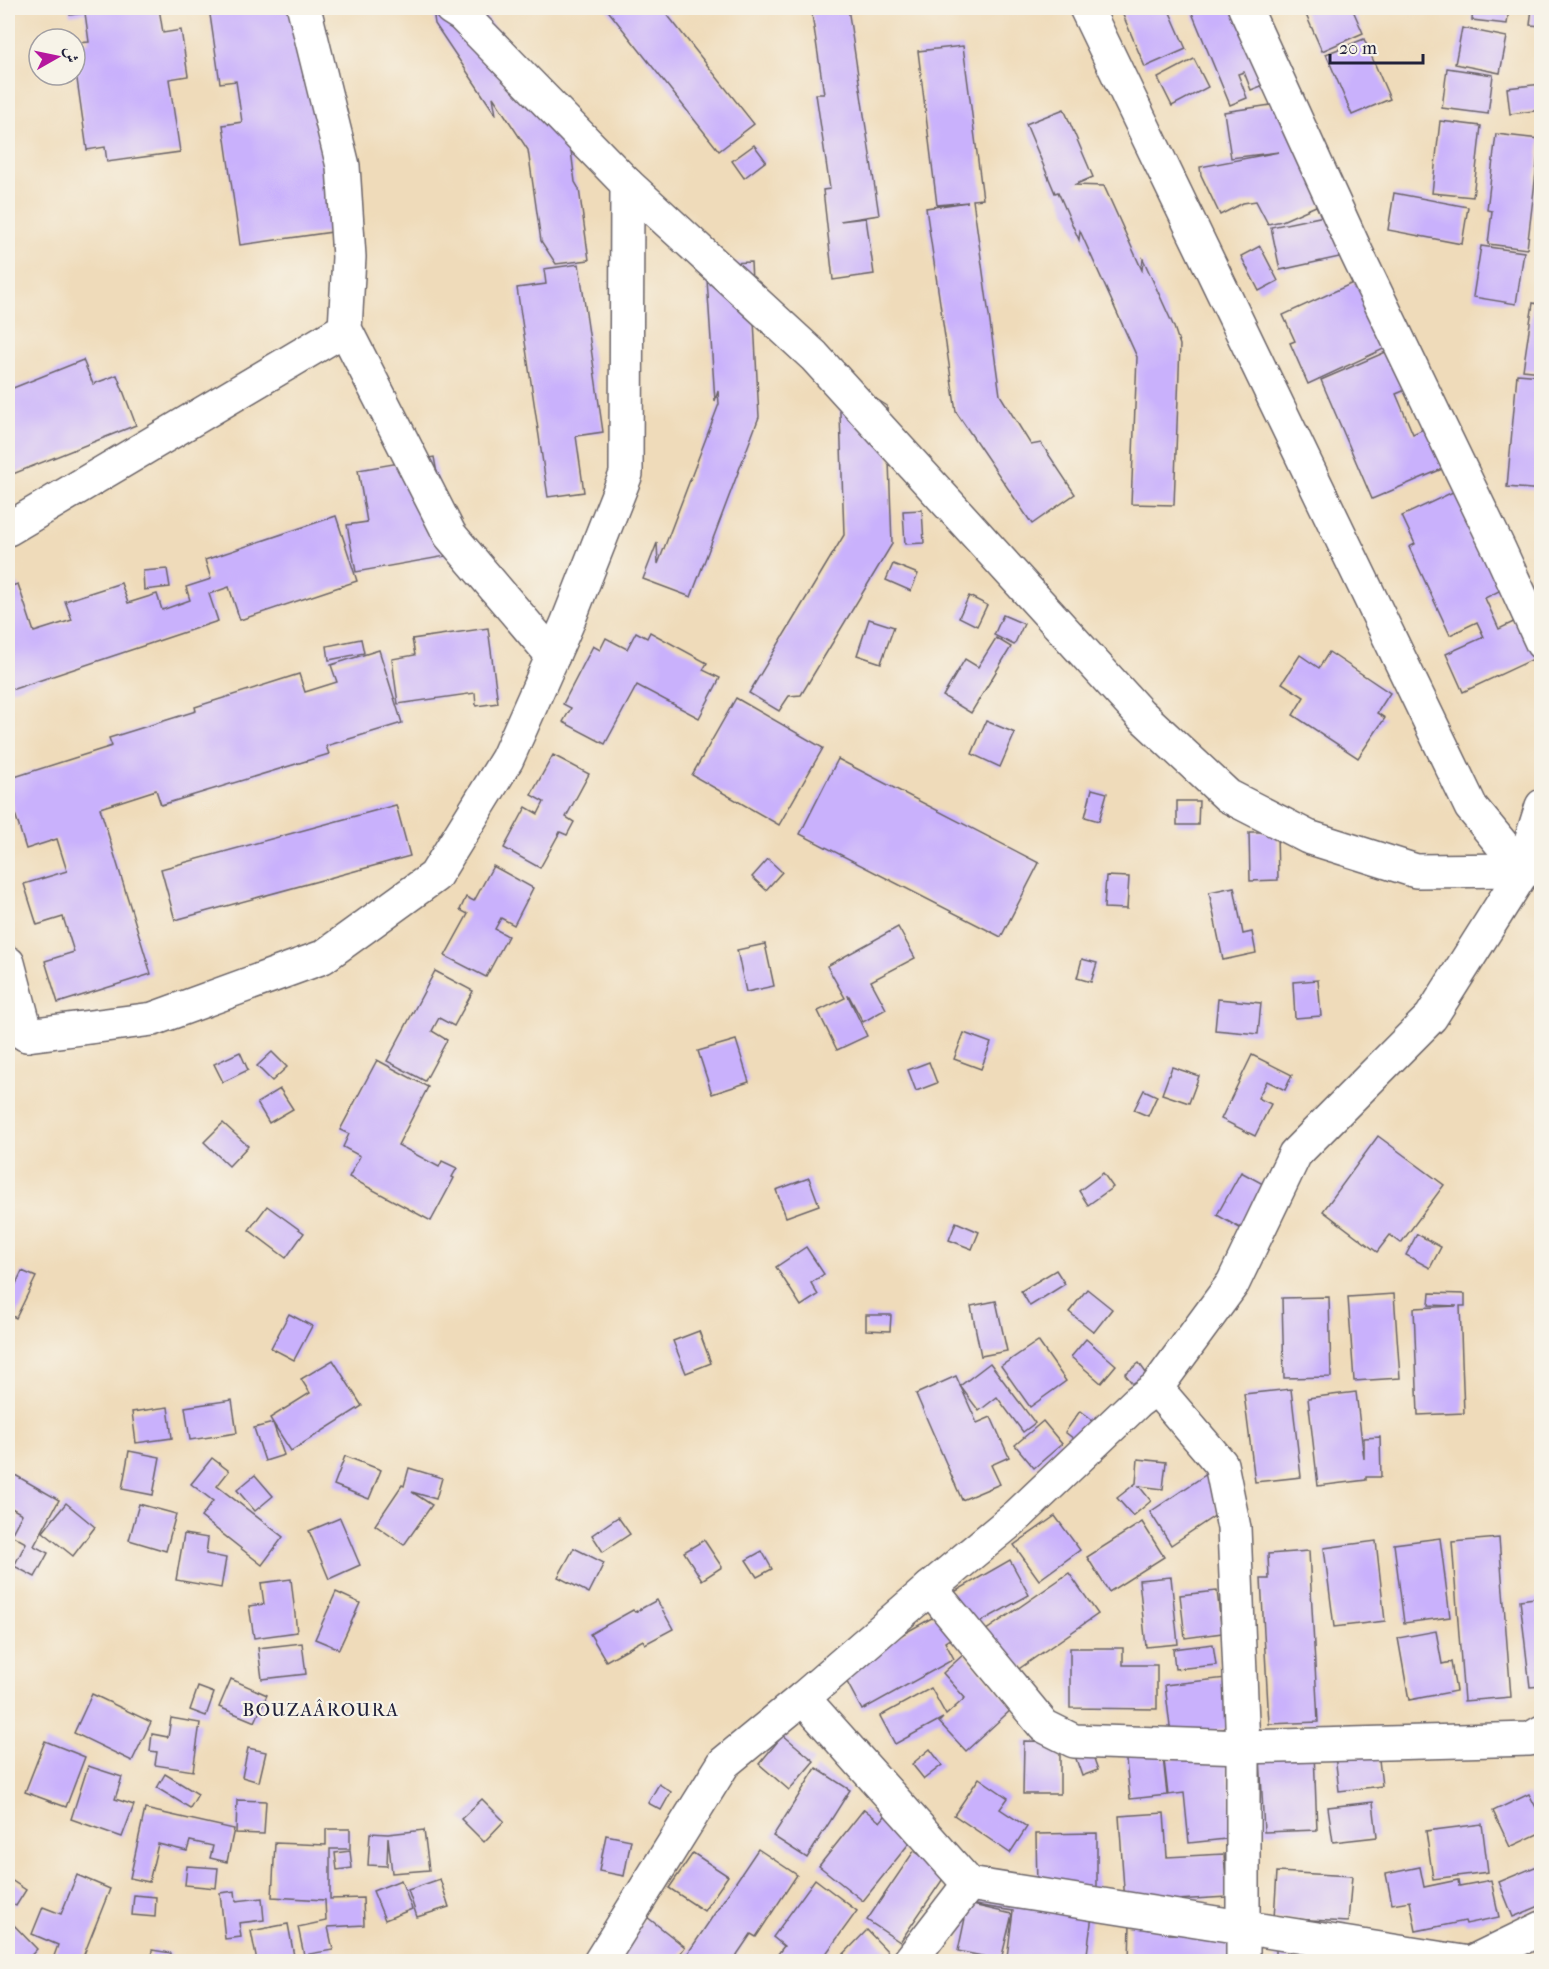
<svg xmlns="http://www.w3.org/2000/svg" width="1549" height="1969" font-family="'IM FELL French Canon',Amiri,serif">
<rect width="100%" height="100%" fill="#f7f3e8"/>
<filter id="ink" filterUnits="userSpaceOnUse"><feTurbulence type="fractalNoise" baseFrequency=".0167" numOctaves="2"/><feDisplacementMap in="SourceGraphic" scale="12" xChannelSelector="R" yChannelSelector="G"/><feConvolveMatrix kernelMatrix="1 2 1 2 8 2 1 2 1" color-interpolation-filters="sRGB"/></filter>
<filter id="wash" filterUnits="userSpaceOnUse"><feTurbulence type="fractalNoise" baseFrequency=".008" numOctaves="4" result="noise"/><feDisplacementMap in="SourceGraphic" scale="24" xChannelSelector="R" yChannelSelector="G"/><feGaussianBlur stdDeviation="1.35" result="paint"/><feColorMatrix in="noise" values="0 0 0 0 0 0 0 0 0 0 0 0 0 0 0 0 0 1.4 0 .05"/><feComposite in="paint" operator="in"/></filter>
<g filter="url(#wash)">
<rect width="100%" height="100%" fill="#efdbba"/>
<g id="blocks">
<g fill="#c9b1fc">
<polygon points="69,8 159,8 163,33 181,30 188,76 169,79 180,152 107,162 105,147 87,150 75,65 75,43 89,42 85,13 70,15"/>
<polygon points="209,8 305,8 339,231 240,245 223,125 242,122 236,81 220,83"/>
<polygon points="449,8 471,14 483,12 500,37 498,28 569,134 575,182 579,189 589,260 556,264 541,241 528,150 493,97 496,115 435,24 434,17"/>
<polygon points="606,8 662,8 754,124 719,151"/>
<polygon points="811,8 848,8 879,215 840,221 866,218 874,274 833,280 823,190 830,189 816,94 824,94"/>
<polygon points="1120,8 1168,8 1186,49 1145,67"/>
<polygon points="1190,8 1237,8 1269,83 1251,90 1244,72 1238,74 1247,98 1230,105"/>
<polygon points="1303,8 1352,8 1363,33 1322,51"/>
<polygon points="1473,8 1509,8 1507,24 1472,20"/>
<polygon points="1532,8 1542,8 1542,26 1530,25"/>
<polygon points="1462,28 1507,37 1500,73 1455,64"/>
<polygon points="1364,39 1390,99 1352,115 1326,54"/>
<polygon points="963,46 983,199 973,200 1000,395 1031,445 1041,443 1075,494 1032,524 956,412 926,208 968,202 937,205 918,51"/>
<polygon points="1194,59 1208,87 1172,106 1158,78"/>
<polygon points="1447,68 1493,75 1488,114 1442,108"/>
<polygon points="1542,84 1542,110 1510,114 1507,88"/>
<polygon points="1291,102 1325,202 1282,221 1268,224 1256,201 1243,203 1220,215 1201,175 1200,167 1279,152 1231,158 1224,112"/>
<polygon points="1064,109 1093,177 1074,185 1104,186 1142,270 1143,259 1174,327 1180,345 1174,505 1131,504 1137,357 1080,231 1079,240 1058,192 1055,193 1026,124"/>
<polygon points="1440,121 1481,126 1473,197 1432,193"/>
<polygon points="1496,134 1540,139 1527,249 1488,244 1492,211 1487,210"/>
<polygon points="754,145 766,161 744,178 732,161"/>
<polygon points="1394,193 1468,207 1462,244 1388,230"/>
<polygon points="1334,214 1344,256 1280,270 1271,227"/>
<polygon points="1260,246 1278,281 1259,291 1241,256"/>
<polygon points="1481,246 1524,252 1516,304 1473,297"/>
<polygon points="751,262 759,417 691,597 643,579 657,543 658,564 719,404 718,391 715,401 706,264"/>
<polygon points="579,264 603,432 576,436 584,492 548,497 517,288 546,284 544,269"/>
<polygon points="1357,281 1388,347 1308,384 1290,343 1295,341 1283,315"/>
<polygon points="1540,288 1542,288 1542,372 1523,370 1533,303 1538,304"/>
<polygon points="1395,348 1413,387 1396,394 1413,434 1432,425 1449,466 1372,499 1321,380"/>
<polygon points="83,360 93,384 117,375 136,425 8,476 8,390"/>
<polygon points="1517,374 1542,376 1542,490 1507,487"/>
<polygon points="851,383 887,406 892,544 801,695 789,696 779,711 749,693 844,535 839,384"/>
<polygon points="434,457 452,555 356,572 347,525 367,522 358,470"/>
<polygon points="1455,491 1507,587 1485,598 1499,629 1524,617 1542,655 1463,692 1446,654 1484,637 1477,622 1450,635 1409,547 1415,544 1402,516"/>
<polygon points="922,510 924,543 905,544 903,511"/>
<polygon points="336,516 357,581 240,620 229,587 209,594 218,621 8,691 8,587 18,584 34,632 72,620 65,601 121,583 128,603 157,594 162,610 190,600 186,587 211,579 205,560"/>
<polygon points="893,564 918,574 911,591 886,580"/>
<polygon points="167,569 170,587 144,590 143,571"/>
<polygon points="969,596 987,605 977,626 959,617"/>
<polygon points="1003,615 1024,624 1014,645 994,635"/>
<polygon points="869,619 894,627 881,663 857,655"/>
<polygon points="488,628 498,703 476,706 475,693 398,704 392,659 415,655 412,639"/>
<polygon points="636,632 647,638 650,632 707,663 703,670 720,678 699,718 637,685 605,744 563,722 571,708 563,704 593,646 600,650 606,638 627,649"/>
<polygon points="996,638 1011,647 971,713 943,696 965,659 978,667"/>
<polygon points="361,639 364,653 329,660 327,646"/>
<polygon points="379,650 402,723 326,746 329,754 161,805 156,790 100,808 151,974 58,1003 45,961 74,952 63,917 37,925 24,884 67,871 57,839 26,849 8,791 8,779 112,746 109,738 196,711 195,707 299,674 305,692 337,682 331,665"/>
<polygon points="1329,652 1390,693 1377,713 1385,718 1358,758 1293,715 1304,697 1282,683 1300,655 1319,668"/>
<polygon points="736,698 823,748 779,825 692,775"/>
<polygon points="986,721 1015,733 1000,767 972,754"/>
<polygon points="553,755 589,774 566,817 574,822 567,835 560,832 540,868 504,848 526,807 538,814 544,802 531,795"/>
<polygon points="838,759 1039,863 1001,937 800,834"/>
<polygon points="1092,789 1107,793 1099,821 1085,817"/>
<polygon points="1177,801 1199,801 1198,825 1177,825"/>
<polygon points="396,805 410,856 175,920 161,869"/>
<polygon points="1249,832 1277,832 1278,880 1250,881"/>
<polygon points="768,859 782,872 766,890 752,877"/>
<polygon points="493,866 533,888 514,925 501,918 495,929 508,936 486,977 445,956 468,914 460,910 466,897 474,901"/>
<polygon points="1106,876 1129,877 1127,909 1104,908"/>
<polygon points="1234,887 1243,934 1252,932 1256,953 1223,960 1209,892"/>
<polygon points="898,927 915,958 871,981 886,1009 863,1022 849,996 848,996 867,1036 837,1050 818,1011 845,998 827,966"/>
<polygon points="765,944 774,986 746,992 737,950"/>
<polygon points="1082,959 1097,963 1091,982 1077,978"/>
<polygon points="435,971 473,991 454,1026 439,1018 432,1031 447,1040 425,1081 387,1061"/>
<polygon points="1318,980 1321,1016 1295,1018 1293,982"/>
<polygon points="1218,999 1261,1003 1258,1034 1215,1030"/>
<polygon points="964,1033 991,1043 981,1069 954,1059"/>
<polygon points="736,1040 749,1082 712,1094 698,1051"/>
<polygon points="240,1052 248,1070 223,1082 214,1064"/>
<polygon points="272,1052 287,1067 272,1081 257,1066"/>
<polygon points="1252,1055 1292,1075 1285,1090 1267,1081 1258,1098 1271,1104 1255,1136 1221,1119"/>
<polygon points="377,1060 428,1087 398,1145 439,1167 442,1161 457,1168 452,1177 454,1178 431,1221 349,1177 360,1156 343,1147 349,1134 340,1130"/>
<polygon points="929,1062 937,1083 916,1091 908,1070"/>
<polygon points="1172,1067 1199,1076 1189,1103 1162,1094"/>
<polygon points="280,1089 293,1109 269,1123 257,1103"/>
<polygon points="1144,1090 1157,1096 1148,1116 1134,1110"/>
<polygon points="223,1123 248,1146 229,1166 204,1142"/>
<polygon points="1378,1136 1444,1185 1401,1243 1390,1235 1377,1252 1323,1211"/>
<polygon points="1241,1172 1274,1190 1250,1234 1217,1215"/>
<polygon points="1103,1173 1113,1187 1088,1205 1079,1191"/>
<polygon points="809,1178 819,1205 786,1217 776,1190"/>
<polygon points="267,1206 304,1233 286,1258 249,1230"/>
<polygon points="956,1222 979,1232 972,1249 949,1240"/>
<polygon points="1417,1234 1441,1247 1430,1268 1406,1255"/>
<polygon points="806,1247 824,1274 811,1283 818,1295 801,1306 776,1267"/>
<polygon points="1056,1270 1065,1284 1030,1306 1021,1291"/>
<polygon points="22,1271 36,1277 16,1318 8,1314 8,1288 13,1290"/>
<polygon points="1087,1289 1112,1309 1094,1332 1069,1312"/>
<polygon points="1430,1293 1465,1294 1465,1306 1460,1306 1464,1413 1418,1415 1414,1308 1457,1306 1429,1305"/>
<polygon points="1394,1294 1400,1378 1354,1381 1348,1297"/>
<polygon points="1329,1297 1331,1377 1284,1378 1282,1298"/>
<polygon points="996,1301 1007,1351 981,1356 971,1306"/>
<polygon points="289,1314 312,1326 294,1360 271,1348"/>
<polygon points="866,1315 891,1315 890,1331 866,1330"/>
<polygon points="699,1331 711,1363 686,1373 673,1341"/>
<polygon points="1086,1339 1116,1365 1101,1383 1071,1357"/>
<polygon points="1038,1341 1066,1381 1030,1407 1001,1366"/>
<polygon points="333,1360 362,1406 291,1451 273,1423 284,1455 265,1461 254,1428 273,1423 270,1418 310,1393 301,1379"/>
<polygon points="990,1363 1035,1423 1023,1432 997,1397 979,1411 960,1386"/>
<polygon points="1139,1363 1149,1377 1135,1387 1125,1374"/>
<polygon points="956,1376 977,1423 991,1417 1009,1457 991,1465 1000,1484 962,1500 916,1394"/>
<polygon points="1291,1389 1301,1477 1255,1482 1244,1394"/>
<polygon points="1356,1392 1364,1459 1364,1438 1380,1437 1381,1477 1366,1477 1366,1480 1318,1486 1308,1398"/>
<polygon points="232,1400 237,1433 190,1440 185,1407"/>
<polygon points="168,1407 172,1438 136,1443 132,1412"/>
<polygon points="1080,1411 1094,1422 1078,1442 1065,1432"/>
<polygon points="1043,1421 1062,1444 1034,1468 1015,1445"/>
<polygon points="129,1451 160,1457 153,1495 122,1489"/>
<polygon points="345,1456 381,1470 369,1499 334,1485"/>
<polygon points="212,1458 229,1471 217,1486 283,1537 262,1565 201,1517 213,1501 191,1484"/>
<polygon points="1138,1459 1166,1462 1163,1489 1139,1486 1151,1501 1133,1516 1117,1498 1136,1483"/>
<polygon points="409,1468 442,1478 436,1499 412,1492 432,1505 404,1545 375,1525 402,1485 404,1486"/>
<polygon points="8,1471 59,1500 34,1546 48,1553 35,1577 14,1566 26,1543 11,1535 22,1514 8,1506"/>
<polygon points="1207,1474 1219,1513 1171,1545 1150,1512"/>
<polygon points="255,1475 273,1496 255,1511 237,1490"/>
<polygon points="66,1503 95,1527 73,1556 43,1532"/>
<polygon points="139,1504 176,1514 166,1551 129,1540"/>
<polygon points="1055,1516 1080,1550 1039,1580 1014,1545"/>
<polygon points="618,1517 630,1534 603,1552 592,1535"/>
<polygon points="340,1518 360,1565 329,1579 309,1531"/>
<polygon points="1142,1522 1164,1557 1109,1592 1087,1557"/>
<polygon points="184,1534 208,1538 206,1554 226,1558 221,1588 176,1580"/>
<polygon points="1440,1538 1450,1617 1404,1623 1394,1544"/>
<polygon points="1499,1538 1511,1697 1464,1701 1452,1542"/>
<polygon points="704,1540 722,1567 702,1580 684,1552"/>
<polygon points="1376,1541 1385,1621 1334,1627 1324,1548"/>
<polygon points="574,1548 604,1563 589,1593 558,1577"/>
<polygon points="762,1551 772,1569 757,1577 746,1560"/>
<polygon points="1309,1551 1318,1722 1269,1724 1261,1579 1269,1579 1268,1554"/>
<polygon points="1010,1560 1029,1595 968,1629 949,1595"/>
<polygon points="1069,1573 1098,1614 1010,1675 982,1633"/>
<polygon points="1171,1577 1178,1644 1146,1647 1139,1580"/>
<polygon points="291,1579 297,1632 254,1638 249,1606 264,1604 261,1583"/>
<polygon points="1217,1591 1222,1633 1185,1638 1180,1595"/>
<polygon points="336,1592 360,1603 339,1649 315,1639"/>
<polygon points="1542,1597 1542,1686 1530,1687 1520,1600"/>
<polygon points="657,1600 673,1629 645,1644 643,1640 606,1661 590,1634 633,1610 635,1612"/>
<polygon points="948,1609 961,1632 945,1642 954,1659 862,1710 840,1669"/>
<polygon points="1436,1631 1442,1664 1451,1662 1456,1691 1409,1700 1398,1638"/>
<polygon points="302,1643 306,1674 262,1679 258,1648"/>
<polygon points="1213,1644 1216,1665 1175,1669 1173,1649"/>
<polygon points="1070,1648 1123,1648 1123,1665 1157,1665 1157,1709 1070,1708"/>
<polygon points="964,1654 1013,1708 966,1751 939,1722 943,1718 895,1744 880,1716 931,1688 946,1715 965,1698 943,1673"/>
<polygon points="1226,1678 1232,1728 1171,1735 1165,1685"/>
<polygon points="231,1679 267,1695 255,1722 219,1707"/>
<polygon points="198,1687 214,1693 206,1716 190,1710"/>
<polygon points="92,1694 151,1722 132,1761 74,1733"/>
<polygon points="171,1718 200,1723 193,1771 155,1765 157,1752 150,1751 152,1734 168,1737"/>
<polygon points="783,1735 814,1761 789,1790 759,1764"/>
<polygon points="45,1741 85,1757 66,1807 25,1792"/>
<polygon points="1024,1741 1060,1742 1060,1794 1023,1794"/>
<polygon points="1377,1742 1382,1786 1339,1791 1334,1746"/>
<polygon points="1090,1747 1098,1770 1082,1776 1074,1753"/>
<polygon points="1162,1747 1167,1795 1130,1799 1125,1751"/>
<polygon points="248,1748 266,1752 259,1782 242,1777"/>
<polygon points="930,1749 942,1765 924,1779 912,1764"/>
<polygon points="1314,1752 1317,1830 1264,1832 1260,1755"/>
<polygon points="1226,1753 1235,1838 1189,1843 1184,1793 1168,1795 1164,1760"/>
<polygon points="88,1766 122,1777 115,1799 134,1805 122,1837 71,1819"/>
<polygon points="816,1768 850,1790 807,1858 773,1836"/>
<polygon points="165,1774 198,1794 190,1808 157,1788"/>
<polygon points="979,1778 1008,1798 1000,1809 1027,1827 1010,1853 954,1815"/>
<polygon points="659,1784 671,1792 661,1810 648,1803"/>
<polygon points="1529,1794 1542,1819 1542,1832 1510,1847 1493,1811"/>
<polygon points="482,1799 504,1821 484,1842 461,1819"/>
<polygon points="237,1800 266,1801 264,1834 236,1833"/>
<polygon points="1373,1802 1377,1837 1333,1842 1328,1807"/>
<polygon points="145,1809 234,1829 227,1862 210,1858 213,1846 190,1841 187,1851 158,1844 149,1882 130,1878"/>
<polygon points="864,1809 880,1822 891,1809 919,1831 863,1901 819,1866"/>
<polygon points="1164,1813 1167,1857 1224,1854 1227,1897 1125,1903 1119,1816"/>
<polygon points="1482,1824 1488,1872 1433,1879 1426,1831"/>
<polygon points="326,1829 350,1829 350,1849 330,1849 330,1899 363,1898 364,1925 328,1927 333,1950 304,1955 298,1927 326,1921 325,1900 272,1897 275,1843 326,1845"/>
<polygon points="424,1830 429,1870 392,1873 388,1837 387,1866 368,1865 370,1833 388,1834"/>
<polygon points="1097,1833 1097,1888 1037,1888 1036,1834"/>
<polygon points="606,1835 631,1840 624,1876 599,1871"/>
<polygon points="758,1849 797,1875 756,1937 751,1934 732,1962 682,1962"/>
<polygon points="350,1851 352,1868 337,1870 335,1853"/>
<polygon points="914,1851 947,1873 900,1942 867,1920"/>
<polygon points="693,1853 728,1876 704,1911 669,1888"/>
<polygon points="1542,1864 1542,1905 1513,1917 1499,1882"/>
<polygon points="187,1866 218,1868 216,1888 185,1885"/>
<polygon points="1420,1867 1424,1887 1458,1880 1459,1886 1491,1880 1499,1917 1466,1924 1465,1921 1416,1931 1410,1901 1392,1904 1386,1874"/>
<polygon points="1277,1872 1352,1876 1348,1922 1274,1918"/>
<polygon points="77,1875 110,1889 81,1962 67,1962 54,1956 58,1945 32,1934 43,1907 61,1914"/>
<polygon points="8,1878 26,1890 16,1906 8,1900"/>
<polygon points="440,1879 449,1907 417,1917 408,1890"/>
<polygon points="815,1879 857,1911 820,1962 778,1962 774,1959 784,1946 773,1937"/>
<polygon points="401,1880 412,1909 385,1920 373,1891"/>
<polygon points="235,1891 236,1901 262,1898 264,1920 239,1923 241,1937 225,1939 220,1893"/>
<polygon points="976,1893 1092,1915 1086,1962 1035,1962 1007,1957 1013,1911 975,1905"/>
<polygon points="134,1895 156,1897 155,1917 132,1915"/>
<polygon points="968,1904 1012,1914 1001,1960 958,1951"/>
<polygon points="647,1917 685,1947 674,1962 612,1962"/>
<polygon points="10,1921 37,1949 25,1962 9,1962 8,1960 8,1924"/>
<polygon points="1130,1923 1170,1924 1169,1934 1239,1935 1238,1962 1129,1962"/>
<polygon points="288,1924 294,1956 257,1962 251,1931"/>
<polygon points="867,1930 891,1955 884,1962 836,1962"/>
<rect x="1276" y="1945" width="13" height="17"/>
<polygon points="152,1950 171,1953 169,1962 151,1962"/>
<polygon points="1542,1956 1542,1962 1528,1962 1528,1961"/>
</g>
</g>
</g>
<g filter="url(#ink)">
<use href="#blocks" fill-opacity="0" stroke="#6a6367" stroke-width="1.5"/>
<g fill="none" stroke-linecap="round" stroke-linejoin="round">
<defs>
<g id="minor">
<polyline points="304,8 343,166 349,257 345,329 450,535 553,656"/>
<polyline points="451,8 462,15 627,184 814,356 1140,714 1228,796 1308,837 1416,871 1523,870 1542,868"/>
<polyline points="1086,8 1471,807 1523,870"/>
<polyline points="1245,8 1357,254 1499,549 1542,643"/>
<polyline points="8,529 345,329"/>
<polyline points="8,963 27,1035"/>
<polyline points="8,1024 27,1035 153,1019 323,957 435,876 507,759 567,624 626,474 627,184"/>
<polyline points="1156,1388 1221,1464 1234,1528 1243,1747 1243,1962"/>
<polyline points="930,1588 1044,1726 1074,1741 1243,1747 1530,1739 1542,1732"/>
<polyline points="803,1698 969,1884 1463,1962"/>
<polyline points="600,1962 724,1763 803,1698 930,1588 1018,1515 1137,1402 1156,1388 1233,1283 1295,1154 1431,1017 1520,876 1542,806"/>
<polyline points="909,1962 969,1884"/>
<polyline points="1472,1962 1542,1928"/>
</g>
</defs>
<use href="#minor" stroke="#6a6367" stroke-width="36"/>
<use href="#minor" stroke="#fff" stroke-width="33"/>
</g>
</g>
<g text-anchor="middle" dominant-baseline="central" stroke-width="4.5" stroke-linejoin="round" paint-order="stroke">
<g font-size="18" letter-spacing="1.5" fill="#22223b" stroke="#f7f3e8">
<text x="321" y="1710">BOUZAÂROURA</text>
</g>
</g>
<rect width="1549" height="1969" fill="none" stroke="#f7f3e8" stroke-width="30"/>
<g transform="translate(57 57) rotate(81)"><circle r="28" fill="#f7f3e8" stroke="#a29fa3" stroke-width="1.5"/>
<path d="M0-4.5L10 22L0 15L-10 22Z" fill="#b5179e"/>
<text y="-9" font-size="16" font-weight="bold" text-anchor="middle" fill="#22223b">ش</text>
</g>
<path d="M1330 54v9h93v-9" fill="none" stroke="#22223b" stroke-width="3"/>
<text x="1339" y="54" font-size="18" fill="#22223b" stroke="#f7f3e8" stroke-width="4.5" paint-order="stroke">20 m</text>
</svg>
